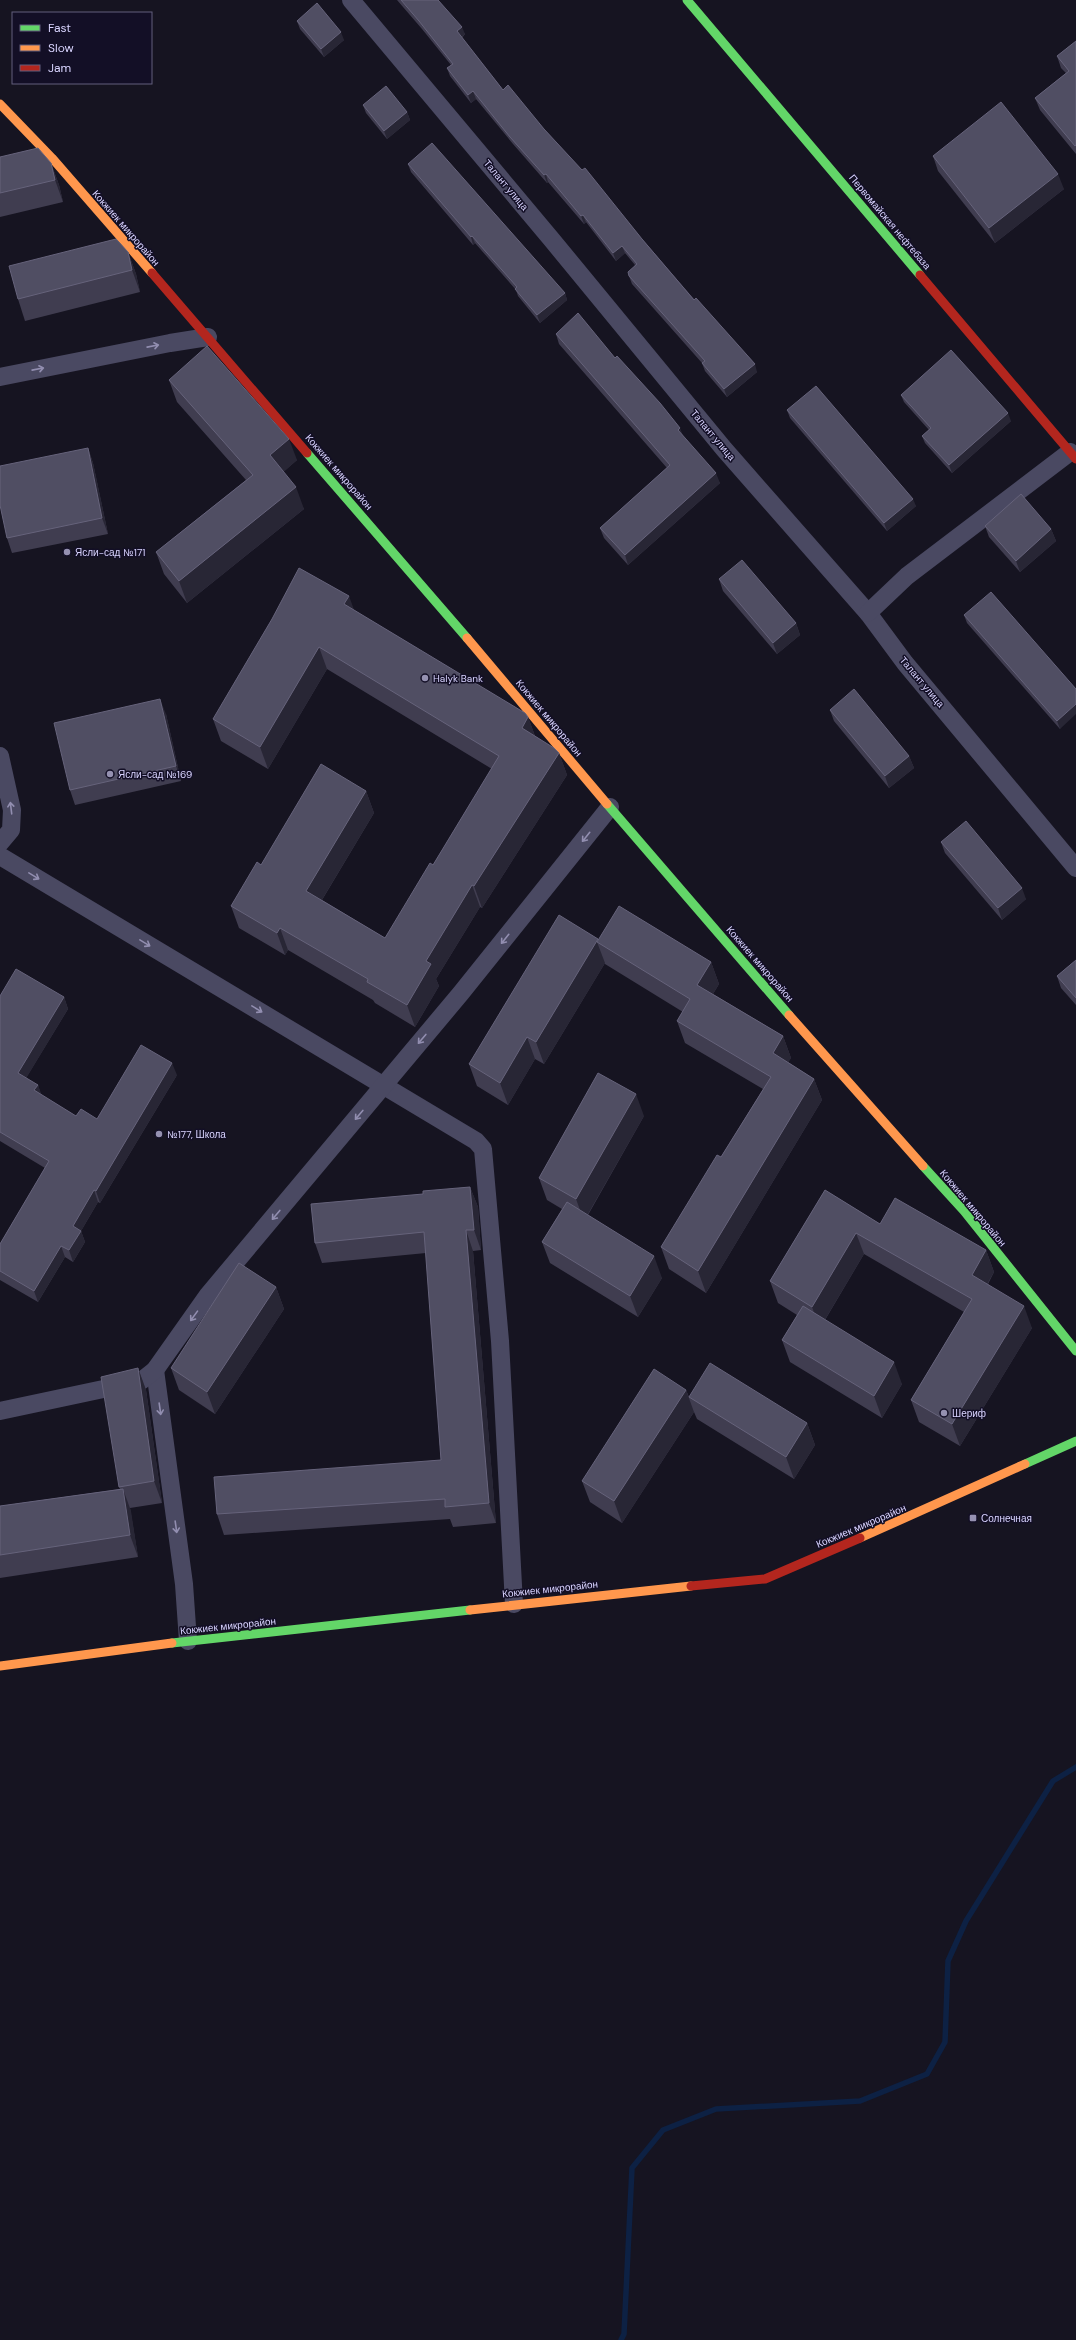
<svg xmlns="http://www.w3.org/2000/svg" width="1076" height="2340" font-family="'DM Sans',sans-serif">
<rect width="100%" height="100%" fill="#161421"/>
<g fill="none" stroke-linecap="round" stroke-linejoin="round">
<polyline stroke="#0d2144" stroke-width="5.5" points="621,2340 624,2334 632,2168 663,2130 716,2109 860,2101 927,2074 945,2042 948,1961 966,1921 1053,1781 1076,1767"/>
<g stroke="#4a4962" stroke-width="18">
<polyline points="351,0 552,240 724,449 868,613 905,663 1076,868"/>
<polyline points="0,377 170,343 208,337"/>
<polyline points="868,613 907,576 1070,452"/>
<polyline points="0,756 12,810 11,830 0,843"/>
<polyline points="0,856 476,1141 483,1149 500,1341 514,1604"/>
<polyline points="155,1370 184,1584 188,1641"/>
<polyline points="0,1411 141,1381 155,1370 208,1295 461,993 610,807"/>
</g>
<g stroke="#63d668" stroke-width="9">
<polyline points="687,0 920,275"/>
<polyline points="307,453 467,638"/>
<polyline points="607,804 789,1015"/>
<polyline points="923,1166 964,1211 1076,1351"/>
<polyline points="1025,1464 1076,1441"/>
<polyline points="172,1643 470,1610"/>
</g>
<g stroke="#ff974d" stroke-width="9">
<polyline points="0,104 52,158 152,273"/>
<polyline points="467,638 607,804"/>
<polyline points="789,1015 923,1166"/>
<polyline points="860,1538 1025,1464"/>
<polyline points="470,1610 691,1586"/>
<polyline points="0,1666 172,1643"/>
</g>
<g stroke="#b3261e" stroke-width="9">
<polyline points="152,273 307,453"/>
<polyline points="920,275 1076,459"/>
<polyline points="691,1586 765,1579 860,1538"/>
</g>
</g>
<g fill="#403d50">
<polygon points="397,0 438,0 465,34 462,38 503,90 544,129 642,239 757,372 727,397 705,371 702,363 632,284 629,276 635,265 625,253 616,261 586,222 584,224 548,182 547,183 513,144 476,99 471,103 450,76 447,68 451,65 422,29"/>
<polygon points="297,21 344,40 324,57 300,29"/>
<polygon points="1076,41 1076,154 1040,110 1035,98 1066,73 1061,68 1057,56"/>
<polygon points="363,105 407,112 410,120 387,139 366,113"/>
<polygon points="933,156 1064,189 995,243 938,171"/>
<polygon points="0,157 51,163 59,185 63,202 0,217"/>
<polygon points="408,164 565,293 567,300 540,323 518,296 516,290 475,243 473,245 411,172"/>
<polygon points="128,252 136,274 140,292 25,321 18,299"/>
<polygon points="556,334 615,358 720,483 628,565 604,538 600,528 667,468 559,344"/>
<polygon points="169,380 297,460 283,472 304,509 187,603 164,574 156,552 246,480 177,402"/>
<polygon points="901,395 1011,421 952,473 925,443 922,436 929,430 904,402"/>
<polygon points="787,410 916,506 887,531 790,418"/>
<polygon points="88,448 93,463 108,534 12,553 7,538"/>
<polygon points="985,526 1051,529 1056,541 1020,572 989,537"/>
<polygon points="719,579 796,623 800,635 777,654 723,591"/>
<polygon points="354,610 528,717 535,736 559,753 567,775 482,908 480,907 436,979 439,986 415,1027 375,1003 373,1000 288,950 285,955 239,928 231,906 261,865 366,791 374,813 322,900 385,938 433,865 492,769 327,669 268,769 221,741 213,719"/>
<polygon points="964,615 1076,689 1060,729 967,623"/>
<polygon points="830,710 909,756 914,768 889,788 834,721"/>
<polygon points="166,714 181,781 75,805 70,790"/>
<polygon points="941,842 1026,899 1002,920 945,853"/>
<polygon points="598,939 598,940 711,962 719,984 713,994 783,1036 791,1058 788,1062 814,1079 822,1100 706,1293 669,1269 661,1247 721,1157 763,1089 685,1043 677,1021 683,1012 605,964 605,963 544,1064 535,1059 508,1105 477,1086 469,1064"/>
<polygon points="1076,960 1076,1005 1061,988 1057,976"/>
<polygon points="0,996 64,997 68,1009 26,1078 38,1085 41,1095 76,1116 97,1119 177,1075 100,1203 98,1202 81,1231 85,1242 73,1262 65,1257 38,1302 0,1280 0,1244 45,1168 0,1141"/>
<polygon points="644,1116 588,1215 662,1278 638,1317 550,1263 542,1242 562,1209 547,1200 539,1178"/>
<polygon points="470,1187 478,1207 481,1250 473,1251 496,1523 453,1527 450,1519 224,1535 217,1514 441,1460 426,1253 322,1263 315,1243 423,1194"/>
<polygon points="825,1190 880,1224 986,1250 994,1272 988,1284 1032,1328 960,1446 919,1422 911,1400 964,1312 864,1254 825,1320 902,1384 882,1418 790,1362 782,1340 797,1315 778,1303 770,1281"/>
<polygon points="276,1287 284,1309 215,1414 179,1390 171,1368"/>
<polygon points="138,1368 146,1390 162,1503 130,1508 138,1557 0,1578 0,1506 120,1489 119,1487"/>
<polygon points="686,1390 689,1397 807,1423 815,1445 794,1479 697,1419 694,1412 622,1523 590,1502 582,1481"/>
</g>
<g fill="#282635">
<polygon points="462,27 465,34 460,39 457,31"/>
<polygon points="341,32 344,40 324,57 321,49"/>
<polygon points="473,91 476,99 471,103 468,95"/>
<polygon points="407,112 410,120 387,139 384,131"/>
<polygon points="51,163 59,185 63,202 55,180"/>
<polygon points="546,174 548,182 547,183 544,175"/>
<polygon points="1058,174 1064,189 995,243 989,228"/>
<polygon points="583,215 586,222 584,224 581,216"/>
<polygon points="472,236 475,243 473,245 471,237"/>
<polygon points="622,246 625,253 616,261 613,253"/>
<polygon points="128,252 136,274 140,292 132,270"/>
<polygon points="565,293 567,300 540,323 537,315"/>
<polygon points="755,364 757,372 727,397 724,389"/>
<polygon points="1008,413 1011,421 952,473 949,465"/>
<polygon points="680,428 684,438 678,430"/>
<polygon points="289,439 297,460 278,477 270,455"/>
<polygon points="88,448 93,463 108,534 102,518"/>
<polygon points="716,473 720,483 628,565 625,555"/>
<polygon points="296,487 304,509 187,603 179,581"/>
<polygon points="913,499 916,506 887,531 884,523"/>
<polygon points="1051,529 1056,541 1020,572 1016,561"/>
<polygon points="349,596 357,618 344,604"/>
<polygon points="796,623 800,635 777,654 773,643"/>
<polygon points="319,647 327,669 268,769 260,747"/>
<polygon points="160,699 166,714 181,781 176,766"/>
<polygon points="1076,704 1076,714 1060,729 1057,721"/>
<polygon points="528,717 536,739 522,728"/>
<polygon points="559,753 567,775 482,908 474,886"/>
<polygon points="909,756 914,768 889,788 885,776"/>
<polygon points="366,791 374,813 314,913 306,891"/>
<polygon points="472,885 480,907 436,979 439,986 415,1027 407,1005 426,961"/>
<polygon points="1022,888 1026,899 1002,920 998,908"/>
<polygon points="280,928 288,950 285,955 277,933"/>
<polygon points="598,939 600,944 597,942 605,963 544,1064 536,1042"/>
<polygon points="711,962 719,984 705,1007 697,985"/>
<polygon points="64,997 68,1009 22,1085 18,1073"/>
<polygon points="783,1036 791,1058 781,1075 773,1053"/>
<polygon points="527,1037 535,1059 508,1105 500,1083"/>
<polygon points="172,1063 177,1075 100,1203 96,1191"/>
<polygon points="814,1079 822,1100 706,1293 698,1271"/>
<polygon points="38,1085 42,1096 34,1090"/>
<polygon points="636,1094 644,1116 584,1221 576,1199"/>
<polygon points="470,1187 478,1207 481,1250 474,1230"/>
<polygon points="94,1190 98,1202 81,1231 85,1242 73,1262 69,1250 73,1226"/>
<polygon points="466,1230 473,1251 496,1523 489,1503"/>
<polygon points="856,1233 864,1254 820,1328 812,1307"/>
<polygon points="61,1246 65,1257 38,1302 34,1291"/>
<polygon points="986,1250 994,1272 980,1297 972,1275"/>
<polygon points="654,1256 662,1278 638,1317 630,1296"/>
<polygon points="276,1287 284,1309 215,1414 207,1392"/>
<polygon points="1024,1306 1032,1328 960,1446 952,1424"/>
<polygon points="894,1362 902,1384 882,1418 874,1396"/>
<polygon points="138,1368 146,1390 162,1503 154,1481"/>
<polygon points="686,1390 694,1412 622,1523 614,1501"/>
<polygon points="807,1423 815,1445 794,1479 786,1457"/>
<polygon points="123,1489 131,1511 138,1557 130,1535"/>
</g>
<g fill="#504e63" stroke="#66637b">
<polygon points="401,0 438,0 462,27 457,31 503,90 508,85 544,129 582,170 585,168 642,239 694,300 696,298 755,364 724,389 702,363 705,361 629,276 628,272 637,264 622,246 613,253 583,215 581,216 546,174 544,175 510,137 473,91 468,95 447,68 453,64 419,21"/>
<polygon points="317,3 341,32 321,49 297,21"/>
<polygon points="1076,41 1076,145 1075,146 1035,98 1069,71 1057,56"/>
<polygon points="386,86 407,112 384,131 363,105"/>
<polygon points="1001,102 1058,174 989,228 933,156"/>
<polygon points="432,143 565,293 537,315 515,289 517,287 472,236 471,237 408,164"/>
<polygon points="38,148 51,163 55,180 0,193 0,157"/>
<polygon points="116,239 128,252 132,270 18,299 9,266"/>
<polygon points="578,313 615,358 617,356 660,403 680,428 678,430 716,473 625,555 600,528 670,465 556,334"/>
<polygon points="207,346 289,439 270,455 296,487 179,581 156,552 253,475 169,380"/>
<polygon points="951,350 1008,413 949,465 922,436 931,428 901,395"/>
<polygon points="816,386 913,499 884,523 787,410"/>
<polygon points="88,448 102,518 7,538 0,505 0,466"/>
<polygon points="1021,494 1051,529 1016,561 985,526"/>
<polygon points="742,560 796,623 773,643 719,579"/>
<polygon points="299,568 349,596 344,604 525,713 528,717 522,728 554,748 559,753 474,886 472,885 426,961 431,964 407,1005 367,982 368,979 280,928 277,933 231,906 257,862 261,865 321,764 366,791 306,891 385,938 430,863 433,865 499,756 319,647 260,747 213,719 272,619"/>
<polygon points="991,592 1076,689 1076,704 1057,721 964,615"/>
<polygon points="854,689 909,756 885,776 830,710"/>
<polygon points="160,699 176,766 70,790 54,723"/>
<polygon points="966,821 1022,888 998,908 941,842"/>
<polygon points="619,906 711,962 697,985 783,1036 773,1053 814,1079 698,1271 661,1247 717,1155 721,1157 771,1077 677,1021 690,999 597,942"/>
<polygon points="559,915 598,939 536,1042 527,1037 500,1083 469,1064"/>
<polygon points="1076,960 1076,998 1057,976"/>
<polygon points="16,969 64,997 18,1073 38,1085 34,1090 76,1116 81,1109 97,1119 141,1045 172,1063 96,1191 94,1190 73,1226 81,1231 69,1250 61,1246 34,1291 0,1271 0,1244 49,1161 0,1132 0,996"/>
<polygon points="598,1073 636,1094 576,1199 539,1178"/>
<polygon points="470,1187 474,1230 466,1230 489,1503 445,1507 445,1499 217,1514 214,1477 441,1460 424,1232 315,1243 311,1204 423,1194 423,1191"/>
<polygon points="825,1190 880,1224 895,1198 986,1250 972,1275 1024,1306 952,1424 911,1400 972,1299 856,1233 812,1307 770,1281"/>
<polygon points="567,1202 654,1256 630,1296 542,1242"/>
<polygon points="239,1263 276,1287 207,1392 171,1368"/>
<polygon points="803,1306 894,1362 874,1396 782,1340"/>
<polygon points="710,1363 807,1423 786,1457 689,1397"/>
<polygon points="138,1368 154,1481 119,1487 101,1377"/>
<polygon points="654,1369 686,1390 614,1501 582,1481"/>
<polygon points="123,1489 130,1535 0,1555 0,1506"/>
</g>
<defs><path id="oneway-shaft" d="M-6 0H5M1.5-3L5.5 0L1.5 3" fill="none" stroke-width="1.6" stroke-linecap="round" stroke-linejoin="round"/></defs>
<g stroke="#928eb0">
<use href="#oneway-shaft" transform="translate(153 346) rotate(-11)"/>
<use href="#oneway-shaft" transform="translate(38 369) rotate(-11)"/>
<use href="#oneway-shaft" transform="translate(11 808) rotate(-97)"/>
<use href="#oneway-shaft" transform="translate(586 837) rotate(129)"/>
<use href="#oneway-shaft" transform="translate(34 876) rotate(31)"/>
<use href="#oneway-shaft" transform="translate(505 939) rotate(129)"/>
<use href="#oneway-shaft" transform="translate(145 943) rotate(31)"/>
<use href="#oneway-shaft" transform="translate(257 1009) rotate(31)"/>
<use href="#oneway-shaft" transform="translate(422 1039) rotate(130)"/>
<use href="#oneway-shaft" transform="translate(359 1115) rotate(130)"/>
<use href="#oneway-shaft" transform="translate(276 1215) rotate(130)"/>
<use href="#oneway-shaft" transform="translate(194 1316) rotate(126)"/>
<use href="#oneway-shaft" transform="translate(160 1409) rotate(82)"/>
<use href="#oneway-shaft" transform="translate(176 1527) rotate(82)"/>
</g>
<g fill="#9591b1" stroke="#130f26" stroke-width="1.5">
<circle cx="67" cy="552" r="4"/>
<circle cx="425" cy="678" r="4"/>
<circle cx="110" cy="774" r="4"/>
<circle cx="159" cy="1134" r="4"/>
<circle cx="944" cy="1413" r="4"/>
<rect x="969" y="1514" width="8" height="8" rx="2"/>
</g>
<g text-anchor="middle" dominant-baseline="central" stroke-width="3" stroke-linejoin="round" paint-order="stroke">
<g font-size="10" fill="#d9d4ff" stroke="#130f26">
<text transform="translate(506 185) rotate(50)">Талант улица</text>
<text transform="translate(890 222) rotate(50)">Первомайская нефтебаза</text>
<text transform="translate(126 228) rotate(49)">Кокжиек микрорайон</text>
<text transform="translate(713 435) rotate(50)">Талант улица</text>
<text transform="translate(339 472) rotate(49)">Кокжиек микрорайон</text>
<text transform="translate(922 682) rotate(50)">Талант улица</text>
<text transform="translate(549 718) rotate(50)">Кокжиек микрорайон</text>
<text transform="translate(760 964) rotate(49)">Кокжиек микрорайон</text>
<text transform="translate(973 1208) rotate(50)">Кокжиек микрорайон</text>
<text transform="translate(861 1526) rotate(-23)">Кокжиек микрорайон</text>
<text transform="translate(550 1589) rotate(-6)">Кокжиек микрорайон</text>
<text transform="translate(228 1626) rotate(-6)">Кокжиек микрорайон</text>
</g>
<g font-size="10" fill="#d9d4ff" stroke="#130f26" text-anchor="start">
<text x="75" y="552">Ясли-сад №171</text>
<text x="433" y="678">Halyk Bank</text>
<text x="118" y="774">Ясли-сад №169</text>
<text x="167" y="1134">№177, Школа</text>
<text x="952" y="1413">Шериф</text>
<text x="981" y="1518">Солнечная</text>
</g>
</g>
<rect x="12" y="12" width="140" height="72" fill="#130f26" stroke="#625e7d"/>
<rect x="20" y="25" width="20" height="6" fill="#63d668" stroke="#625e7d"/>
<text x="48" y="32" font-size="12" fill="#d9d4ff">Fast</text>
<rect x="20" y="45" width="20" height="6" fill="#ff974d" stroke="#625e7d"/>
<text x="48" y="52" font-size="12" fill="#d9d4ff">Slow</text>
<rect x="20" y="65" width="20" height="6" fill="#b3261e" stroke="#625e7d"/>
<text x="48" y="72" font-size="12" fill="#d9d4ff">Jam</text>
</svg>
